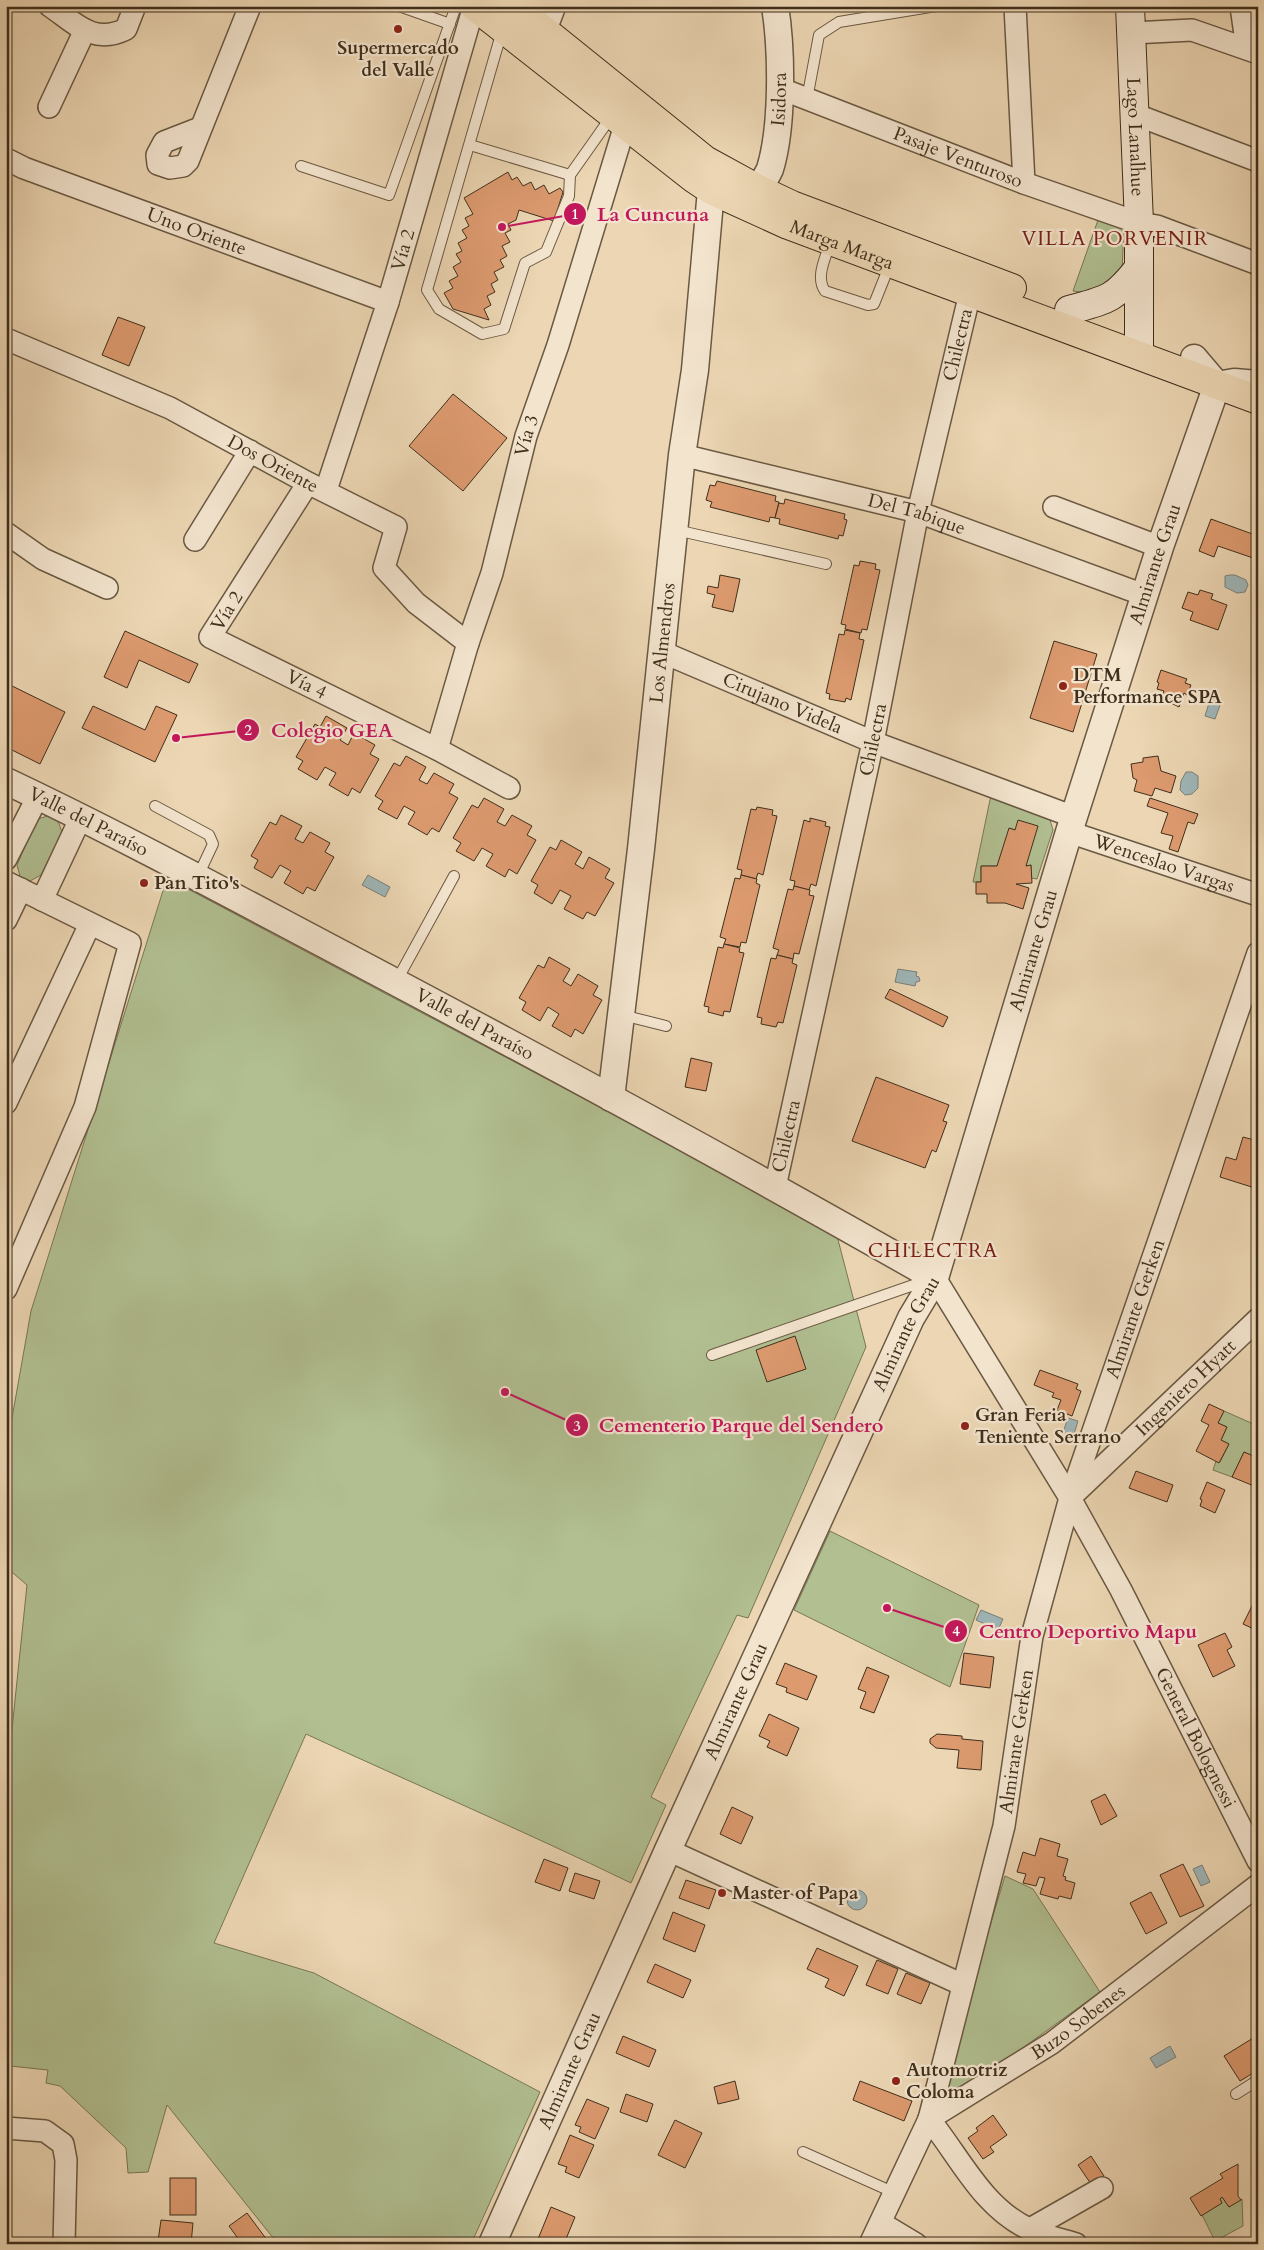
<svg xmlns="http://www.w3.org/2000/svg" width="1264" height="2250" font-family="Cardo,serif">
<rect width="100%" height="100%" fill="#ecd6b3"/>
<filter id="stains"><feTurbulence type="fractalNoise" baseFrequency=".004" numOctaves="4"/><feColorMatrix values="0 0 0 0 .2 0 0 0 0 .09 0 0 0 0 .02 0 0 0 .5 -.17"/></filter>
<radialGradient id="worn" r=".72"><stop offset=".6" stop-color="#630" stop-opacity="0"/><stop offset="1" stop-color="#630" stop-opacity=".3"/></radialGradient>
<g fill="#b1bf91" stroke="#787756">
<polygon points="1098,220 1124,227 1122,272 1092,294 1073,291"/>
<polygon points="991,795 1050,820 1053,830 1037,879 1031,878 1031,865 1026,866 1015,830 1010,828 997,866 981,866 981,882 973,882"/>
<polygon points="48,816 58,821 62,832 41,875 30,881 20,876 17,865 37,819"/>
<path d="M167,878L836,1232L866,1347L748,1618L737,1615L651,1797L666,1805L631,1883C524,1831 414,1784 306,1734L214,1943L314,1973L540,2092L471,2244H278L167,2105L148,2172L128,2173L126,2148L60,2086L46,2083L48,2070L10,2066L6,2056V1787L27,1585L6,1567V1452L31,1311Z"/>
<polygon points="1224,1411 1258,1426 1258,1458 1244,1452 1232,1477 1213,1470 1216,1461 1220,1462 1229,1444 1221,1440 1227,1427 1218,1423"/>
<polygon points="830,1531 979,1605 950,1687 794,1610"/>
<polygon points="1005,1876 1033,1889 1100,1992 1013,2055 942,2099 965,2008"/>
<polygon points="1222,2197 1229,2207 1242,2199 1243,2226 1215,2241 1202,2215 1222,2203 1220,2199"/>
</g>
<g fill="#9fb6b8" stroke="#79807a">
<polygon points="1230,575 1235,575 1246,580 1248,585 1245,592 1237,593 1225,587 1225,576"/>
<polygon points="1209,695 1222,700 1215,719 1205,716 1210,700 1208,699"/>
<polygon points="1186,772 1192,772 1198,776 1198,788 1192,794 1185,795 1180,790 1181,781"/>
<polygon points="368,875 390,887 385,897 362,885"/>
<polygon points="898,969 917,972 916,976 919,977 920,981 916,982 915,986 895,982"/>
<polygon points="1068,1418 1078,1421 1071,1444 1060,1441"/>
<polygon points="981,1610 1003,1619 998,1630 976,1620"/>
<polygon points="1202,1865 1210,1882 1201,1886 1193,1869"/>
<circle cx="857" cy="1900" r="10"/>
<polygon points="1170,2046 1176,2057 1156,2068 1150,2058"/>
</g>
<g fill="#dd9a6f" stroke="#3f2f1c">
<polygon points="508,172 512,180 517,177 523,186 531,182 535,190 544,185 549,194 560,188 563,192 554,221 519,210 516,220 508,224 511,230 505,233 510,242 502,246 507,256 500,260 504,267 494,272 498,280 491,284 495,292 487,296 491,305 484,309 489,320 453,309 444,293 453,288 449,281 458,276 453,267 461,262 456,254 462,251 458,243 467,238 462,230 469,226 465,218 473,214 464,198"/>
<polygon points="118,317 145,327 129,366 102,355"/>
<polygon points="453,394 507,438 463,491 409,446"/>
<polygon points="717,481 776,496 775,501 779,502 775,518 770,517 769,522 710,507 712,502 706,500 710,485 715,486"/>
<polygon points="785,499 845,514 844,519 847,520 843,536 839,535 838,539 779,524 780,519 775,518 779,503 784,504"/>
<polygon points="1211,519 1258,536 1256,559 1218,546 1214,557 1199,551"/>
<polygon points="860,561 876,564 875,569 880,570 867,630 862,629 861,633 845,629 846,625 841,624 854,565 859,566"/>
<polygon points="720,575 740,579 733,612 712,607 715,595 707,593 708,586 718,588"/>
<polygon points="1200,590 1213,594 1211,599 1227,605 1218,630 1190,620 1193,612 1182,608 1188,592 1198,595"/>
<polygon points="845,630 860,633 859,639 864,640 851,700 846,698 845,702 829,699 830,694 826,693 839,634 844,635"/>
<polygon points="125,631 198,664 189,683 139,660 127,688 104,677"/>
<polygon points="1054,641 1097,654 1073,732 1030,718"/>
<polygon points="1161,670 1187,679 1185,683 1191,685 1187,695 1184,693 1179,707 1161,698 1164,691 1157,689 1159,683 1157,682"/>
<polygon points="6,683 65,712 40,764 6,747"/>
<polygon points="93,706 145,730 156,706 177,715 155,762 82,728"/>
<polygon points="326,716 347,728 340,740 348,745 354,733 375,745 370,754 379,759 360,793 352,788 348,796 329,785 336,773 325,767 317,780 298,769 303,761 296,757 315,724 320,727"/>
<polygon points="406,756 426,767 419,780 427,784 434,773 454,784 449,793 458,798 439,832 432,828 427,835 408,824 415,812 404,806 397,819 378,809 383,801 375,796 394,763 400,766"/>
<polygon points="1158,756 1161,771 1176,776 1171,793 1155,788 1152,796 1134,791 1137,780 1133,778 1131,764 1143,762 1143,758"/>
<polygon points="484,798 504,809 497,822 505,826 512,815 532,826 527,835 536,840 517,874 509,869 505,877 486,866 493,854 482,848 474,861 456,851 461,843 453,838 472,805 478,808"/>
<polygon points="1150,798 1198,814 1194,824 1188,822 1178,852 1169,849 1173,836 1161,833 1168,813 1147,806"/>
<polygon points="757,807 773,810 772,815 777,816 763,875 758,873 756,879 741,875 742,870 737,869 751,809 756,810"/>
<polygon points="281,815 302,826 295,839 303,843 310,832 330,843 325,852 334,857 315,891 307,887 303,894 284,883 291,871 280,865 272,878 254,868 258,860 251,856 270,822 276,825"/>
<polygon points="810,818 826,822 825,826 830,827 816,886 811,884 809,890 794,886 795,881 790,880 804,820 810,822"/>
<polygon points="1018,820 1038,826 1026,866 1031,865 1032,883 1016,884 1029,888 1023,909 1005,903 987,903 987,894 976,894 976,882 981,882 981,866 997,866 1009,828 1015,830"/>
<polygon points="561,840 582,852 575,864 583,869 589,857 610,869 605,878 614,883 595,916 587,912 583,919 564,909 571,896 560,890 552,904 534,893 538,885 531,881 550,847 556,850"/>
<polygon points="741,875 757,879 756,883 760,885 746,943 741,942 740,947 724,944 726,939 720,937 735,878 740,879"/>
<polygon points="794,886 810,890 809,895 814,896 799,954 794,953 793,959 777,955 779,950 773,948 788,889 793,890"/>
<polygon points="724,944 740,948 739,952 744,953 730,1012 724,1011 723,1016 708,1012 709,1007 704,1006 718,947 723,948"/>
<polygon points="777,955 793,959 792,963 797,965 783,1023 778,1022 776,1027 761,1024 762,1018 757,1017 771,958 776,959"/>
<polygon points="549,957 570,969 563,981 571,986 578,974 598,986 593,995 602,1000 583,1034 575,1029 571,1037 552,1026 559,1014 548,1007 540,1021 522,1010 526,1002 519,998 538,965 544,968"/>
<polygon points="890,989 948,1017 943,1027 885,998"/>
<polygon points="691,1058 712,1063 706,1091 685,1087"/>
<polygon points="876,1077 949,1105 943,1121 947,1122 936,1152 932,1150 925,1168 852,1141"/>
<polygon points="1243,1137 1258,1141 1258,1189 1220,1177 1226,1157 1236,1160"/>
<polygon points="795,1336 806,1369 767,1382 756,1350"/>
<polygon points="1040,1370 1078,1384 1076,1389 1081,1391 1072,1416 1057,1410 1061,1400 1052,1397 1054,1393 1034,1385"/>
<polygon points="1209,1404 1224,1411 1218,1423 1227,1427 1221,1440 1229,1444 1219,1463 1196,1451 1209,1425 1201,1421"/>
<polygon points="1244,1452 1258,1458 1258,1478 1254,1486 1232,1477"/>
<polygon points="1136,1471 1173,1485 1167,1502 1129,1488"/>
<polygon points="1207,1482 1225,1490 1215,1513 1200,1506 1202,1500 1200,1499"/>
<polygon points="1258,1594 1258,1631 1243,1624"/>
<polygon points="1225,1633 1232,1647 1227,1650 1235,1666 1213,1677 1198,1645"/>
<polygon points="964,1653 994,1657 990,1688 960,1684"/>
<polygon points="785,1663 817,1676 807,1700 786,1692 787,1688 776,1684"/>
<polygon points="867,1667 889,1676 874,1713 860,1708 866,1692 858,1689"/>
<polygon points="769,1714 799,1728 787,1756 767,1747 770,1741 759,1736"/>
<polygon points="937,1734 962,1736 962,1739 983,1741 981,1770 957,1768 959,1750 936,1748 930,1743 930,1739"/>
<polygon points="1105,1794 1117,1816 1101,1825 1091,1801"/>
<polygon points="732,1807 753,1817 741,1844 720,1834"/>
<polygon points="1040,1838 1060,1844 1057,1856 1068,1859 1063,1876 1066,1877 1065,1880 1075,1883 1071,1899 1059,1896 1058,1899 1040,1894 1045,1878 1039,1877 1036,1886 1023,1883 1026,1874 1017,1872 1023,1852 1035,1856"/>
<polygon points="544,1859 568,1868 560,1891 535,1882"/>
<polygon points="1183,1864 1204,1906 1180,1917 1160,1875"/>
<polygon points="575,1873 600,1881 594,1899 569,1891"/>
<polygon points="686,1880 716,1890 709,1909 679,1898"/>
<polygon points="1151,1892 1167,1923 1146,1934 1130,1903"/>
<polygon points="673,1912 705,1925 695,1952 663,1939"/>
<polygon points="817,1948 858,1966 844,1996 825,1987 829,1979 807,1969"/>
<polygon points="877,1960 898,1969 888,1994 866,1985"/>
<polygon points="655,1964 691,1980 683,1998 647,1982"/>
<polygon points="906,1973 930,1983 921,2004 897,1994"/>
<polygon points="1258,2035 1258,2070 1240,2081 1224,2056"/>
<polygon points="623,2036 656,2050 649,2067 616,2053"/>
<polygon points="735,2081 739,2099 718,2104 714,2087"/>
<polygon points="860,2081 912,2101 904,2121 853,2100"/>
<polygon points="626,2094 653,2104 647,2122 620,2112"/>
<polygon points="587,2099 609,2108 595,2139 579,2132 581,2127 575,2125"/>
<polygon points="993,2115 1007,2135 990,2147 994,2152 983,2159 968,2138 978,2131 976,2128"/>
<polygon points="675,2120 702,2133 685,2168 658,2155"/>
<polygon points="570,2135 594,2145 579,2178 565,2172 567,2167 558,2164"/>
<polygon points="1091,2156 1104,2176 1091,2184 1078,2165"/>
<polygon points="1238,2164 1238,2196 1241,2200 1229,2207 1222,2197 1220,2199 1222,2203 1201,2216 1190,2198 1223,2178 1220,2174"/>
<rect x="170" y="2178" width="26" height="37"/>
<polygon points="551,2207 575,2217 564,2244 550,2244 538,2239"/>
<polygon points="247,2213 270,2244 242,2244 229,2226"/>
<polygon points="161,2220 193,2223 191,2244 158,2241"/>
</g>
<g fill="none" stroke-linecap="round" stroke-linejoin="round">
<defs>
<g id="service">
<polyline points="399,6 450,24"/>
<polyline points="502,31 427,290 439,309 482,334 504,329 525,263 546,252 569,196 570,175 611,117"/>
<polyline points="807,99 819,35 839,22 936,6"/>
<polyline points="470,145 570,175"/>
<polyline points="301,166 389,195 456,6"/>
<path d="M830,243C826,257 815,277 825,291L868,305L874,304L890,264"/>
<polyline points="676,530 826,564"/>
<polyline points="155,806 209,835 213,844 198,876"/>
<polyline points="396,982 454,876"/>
<polyline points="622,1015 666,1026"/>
<polyline points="712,1355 928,1280"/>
<polyline points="1236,2094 1258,2080"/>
<polyline points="803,2152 895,2193"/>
</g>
<g id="minor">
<path d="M50,6C76,24 94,45 126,29L135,6"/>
<polyline points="1015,6 1024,183"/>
<polyline points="1241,6 1247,49"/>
<polyline points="1132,33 1192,30 1258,53"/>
<polyline points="531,35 545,32 555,6"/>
<path id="s1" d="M779,88L1024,183L1139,223L1157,226L1258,264"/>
<polyline points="49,107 85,30"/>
<polyline points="1134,114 1258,161"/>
<polyline points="200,128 164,142 157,155 158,164 170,168 183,166 188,161 250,6"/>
<path id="s2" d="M6,159L24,168L388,302"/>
<path id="s3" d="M6,339L170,408L308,483L396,527L384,568L416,603L468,643"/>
<path id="s4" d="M682,455L918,512L1144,595"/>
<path id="s5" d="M308,483L210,637L437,749L509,788"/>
<path id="s6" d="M326,490L388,302L474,6"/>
<polyline points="1054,507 1160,547"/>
<polyline points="6,533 43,559 107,588"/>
<polyline points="195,540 250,451"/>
<path id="s7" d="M662,652L873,742L1074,817"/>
<path id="s8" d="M437,749L468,643L492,573L526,436L558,345L625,125"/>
<path id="s9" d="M1069,832L1258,895"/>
<polyline points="6,859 38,796"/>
<polyline points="6,882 130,943 85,1107 6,1289"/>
<polyline points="42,900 81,817"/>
<polyline points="6,920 21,889"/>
<polyline points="6,1103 90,924"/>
<path id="s10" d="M775,1187L873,742L918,512L970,293"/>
<path id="s11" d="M935,1278L1070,1498L1121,1590L1258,1861"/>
<path id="s12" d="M1074,1494L1258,1319"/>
<polyline points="668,1850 963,1985"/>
<path id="s13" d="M929,2119L1052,2043L1258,1885"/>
<path d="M929,2119C960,2157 982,2207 1029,2229C1043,2236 1061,2239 1076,2244"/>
<polyline points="6,2128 45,2131 63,2144 66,2160 64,2244"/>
<polyline points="881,2223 916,2244"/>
<polyline points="1030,2229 1102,2188"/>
<path id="s14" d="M870,2244L929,2119L1004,1826L1032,1636L1070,1498L1258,953"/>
</g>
<g id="tertiary">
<path id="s15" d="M758,189C762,183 767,176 770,169C783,127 782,50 775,6"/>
<polyline points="1194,358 1217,385"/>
<polyline points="1217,385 1234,382 1258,384"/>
<path id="s16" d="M6,781C116,833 223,891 331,948C534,1055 736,1164 935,1278"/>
<path id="s17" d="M611,1098L641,849L682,455L695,370L711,190"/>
<path id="s18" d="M492,2244L668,1850L911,1318L935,1278L1069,832L1160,547L1217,385"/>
</g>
<g id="secondary">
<path id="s19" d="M1130,6L1139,223V355"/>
<path d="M1069,310C1106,300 1114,300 1138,269"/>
</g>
<g id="primary">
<path id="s20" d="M474,6L693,178L711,190L788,225L1258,400"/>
<polyline points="514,6 705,160 758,189 792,205 1012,288"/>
</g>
</defs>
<use href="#service" stroke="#6a5942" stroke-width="12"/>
<use href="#minor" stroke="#6a5942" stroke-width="24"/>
<use href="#tertiary" stroke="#6a5942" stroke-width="29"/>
<use href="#secondary" stroke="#3f2f1c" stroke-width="30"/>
<use href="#primary" stroke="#3f2f1c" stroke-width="30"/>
<use href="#service" stroke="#f3e4ce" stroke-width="10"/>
<use href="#minor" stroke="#f3e4ce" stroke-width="21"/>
<use href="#tertiary" stroke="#f3e4ce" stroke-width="26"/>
<use href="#secondary" stroke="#f3e4ce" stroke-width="28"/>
<use href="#primary" stroke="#ecd6b3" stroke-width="28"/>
</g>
<g fill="#8f2418" stroke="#f3e4ce" stroke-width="2">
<circle cx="398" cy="29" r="5"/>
<circle cx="1063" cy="686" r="5"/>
<circle cx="144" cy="883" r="5"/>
<circle cx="965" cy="1426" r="5"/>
<circle cx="722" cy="1893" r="5"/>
<circle cx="896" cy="2081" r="5"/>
</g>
<g text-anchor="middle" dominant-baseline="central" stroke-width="4.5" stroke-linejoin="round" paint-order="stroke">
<g font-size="19" font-weight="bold" fill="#3f2f1c" stroke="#f3e4ce" text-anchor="start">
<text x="398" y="48" text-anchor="middle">Supermercado<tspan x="398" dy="22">del Valle</tspan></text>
<text x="1073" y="675">DTM<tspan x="1073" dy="22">Performance SPA</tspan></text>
<text x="154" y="883">Pan Tito's</text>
<text x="975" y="1415">Gran Feria<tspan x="975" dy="22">Teniente Serrano</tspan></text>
<text x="732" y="1893">Master of Papa</text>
<text x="906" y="2070">Automotriz<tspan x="906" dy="22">Coloma</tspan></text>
</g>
<g font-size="19" fill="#3f2f1c" stroke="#f3e4ce">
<text stroke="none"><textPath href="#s15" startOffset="94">Isidora</textPath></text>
<text stroke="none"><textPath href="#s19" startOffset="131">Lago Lanalhue</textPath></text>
<text stroke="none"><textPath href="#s1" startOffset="192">Pasaje Venturoso</textPath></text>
<text stroke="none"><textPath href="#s2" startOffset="204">Uno Oriente</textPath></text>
<text stroke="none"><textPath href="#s20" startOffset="442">Marga Marga</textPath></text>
<text stroke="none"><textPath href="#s6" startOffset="252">Vía 2</textPath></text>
<text stroke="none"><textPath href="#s10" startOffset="862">Chilectra</textPath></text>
<text stroke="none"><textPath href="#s8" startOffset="326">Vía 3</textPath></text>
<text stroke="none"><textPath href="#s3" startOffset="295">Dos Oriente</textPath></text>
<text stroke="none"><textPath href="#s4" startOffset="242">Del Tabique</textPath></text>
<text stroke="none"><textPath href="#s18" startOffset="1810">Almirante Grau</textPath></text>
<text transform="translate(227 611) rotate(-58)">Vía 2</text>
<text stroke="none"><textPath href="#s17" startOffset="458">Los Almendros</textPath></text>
<text stroke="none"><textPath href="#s5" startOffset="290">Vía 4</textPath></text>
<text stroke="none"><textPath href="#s7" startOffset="131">Cirujano Videla</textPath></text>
<text stroke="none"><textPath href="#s10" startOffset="458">Chilectra</textPath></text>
<text stroke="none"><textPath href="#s16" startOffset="92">Valle del Paraíso</textPath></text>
<text stroke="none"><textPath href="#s9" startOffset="100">Wenceslao Vargas</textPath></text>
<text stroke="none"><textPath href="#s18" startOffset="1405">Almirante Grau</textPath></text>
<text stroke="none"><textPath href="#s16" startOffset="528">Valle del Paraíso</textPath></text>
<text stroke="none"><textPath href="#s10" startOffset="52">Chilectra</textPath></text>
<text stroke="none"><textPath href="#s14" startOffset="976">Almirante Gerken</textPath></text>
<text stroke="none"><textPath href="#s18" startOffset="1000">Almirante Grau</textPath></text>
<text stroke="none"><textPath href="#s12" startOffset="154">Ingeniero Hyatt</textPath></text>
<text stroke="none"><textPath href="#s18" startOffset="595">Almirante Grau</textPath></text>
<text stroke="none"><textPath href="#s11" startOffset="529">General Bolognessi</textPath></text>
<text stroke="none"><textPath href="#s14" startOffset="526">Almirante Gerken</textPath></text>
<text stroke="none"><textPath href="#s13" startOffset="178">Buzo Sobenes</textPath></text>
<text stroke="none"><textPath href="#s18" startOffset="190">Almirante Grau</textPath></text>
</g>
<g font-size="20" letter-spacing="1" fill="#7a1f14" stroke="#f3e4ce">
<text x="1115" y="238">VILLA PORVENIR</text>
<text x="933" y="1250">CHILECTRA</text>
</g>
</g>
<path fill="none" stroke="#c2185b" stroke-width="2" d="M502 227L575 214M176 738L248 730M505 1392L577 1425M887 1608L956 1631"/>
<g fill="#c2185b" stroke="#f3e4ce" stroke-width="2">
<circle cx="502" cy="227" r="5"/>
<circle cx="176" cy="738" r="5"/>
<circle cx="505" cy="1392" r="5"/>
<circle cx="887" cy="1608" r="5"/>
<circle cx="575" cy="214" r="12"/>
<circle cx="248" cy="730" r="12"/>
<circle cx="577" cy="1425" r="12"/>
<circle cx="956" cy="1631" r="12"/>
</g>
<g font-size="15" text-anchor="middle" font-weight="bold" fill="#fff">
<text x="575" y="219">1</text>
<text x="248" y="735">2</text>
<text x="577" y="1431">3</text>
<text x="956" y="1636">4</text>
</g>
<g font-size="20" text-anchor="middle" font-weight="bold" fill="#c2185b" stroke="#f3e4ce" stroke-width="4.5" stroke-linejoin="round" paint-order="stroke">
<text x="653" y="221">La Cuncuna</text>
<text x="332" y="737">Colegio GEA</text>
<text x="741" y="1432">Cementerio Parque del Sendero</text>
<text x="1088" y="1638">Centro Deportivo Mapu</text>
</g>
<rect width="1264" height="2250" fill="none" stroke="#ecd6b3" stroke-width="25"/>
<rect x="8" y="8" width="1249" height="2235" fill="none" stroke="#3f2f1c" stroke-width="2.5"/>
<rect x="12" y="12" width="1239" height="2225" fill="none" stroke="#3f2f1c"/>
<rect width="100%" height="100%" filter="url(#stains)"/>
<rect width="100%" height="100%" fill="url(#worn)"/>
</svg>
